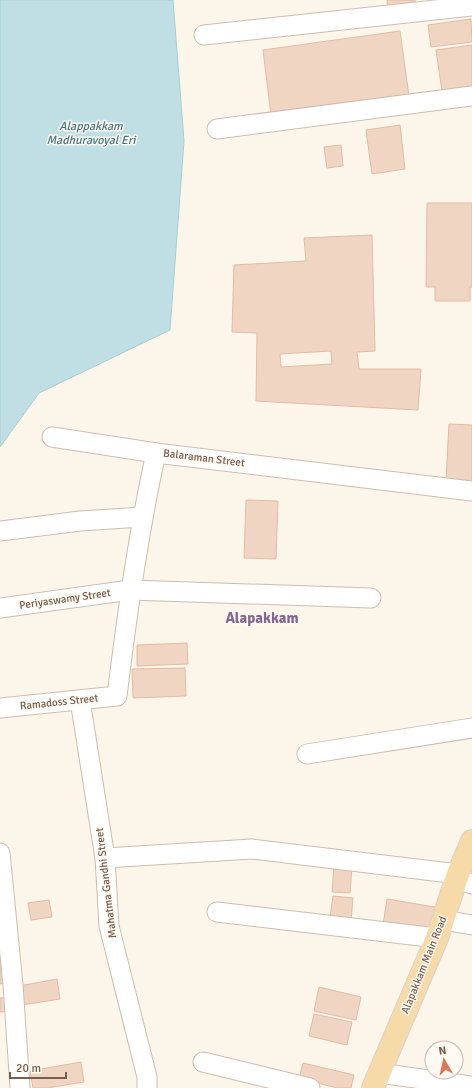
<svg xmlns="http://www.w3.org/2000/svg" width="472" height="1088" font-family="Signika,sans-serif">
<rect width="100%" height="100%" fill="#fcf5ea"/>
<polygon fill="#bfdfe5" stroke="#a6ced6" points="0,0 173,0 184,141 170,330 39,393 0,447"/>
<g fill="#f0d5c3" stroke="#e1bca4" fill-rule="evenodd">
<polygon points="387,0 415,0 416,10 388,13"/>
<polygon points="471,19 472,42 431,47 428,25"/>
<polygon points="400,31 409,96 271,115 263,50"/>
<polygon points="472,45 472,94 443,98 436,50"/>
<polygon points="400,125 405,169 372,174 366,130"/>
<polygon points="341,145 343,166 327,168 324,147"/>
<polygon points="427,203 472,203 472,287 470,287 470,301 435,301 435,287 426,287"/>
<path d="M372,235L375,351L357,352L359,369H421L418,410L256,401L257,333L232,332L234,265L306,261L304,238ZM331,351L332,364L281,367L280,354Z"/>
<polygon points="449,424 472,425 472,482 446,480"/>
<polygon points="246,500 278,501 276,559 244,558"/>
<polygon points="187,643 188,664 137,666 137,645"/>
<polygon points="185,668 186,696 133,698 132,669"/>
<polygon points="334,866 352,867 350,893 332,892"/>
<polygon points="333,896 353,898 351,921 330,918"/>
<polygon points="387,899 435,907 431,932 383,925"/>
<polygon points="49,900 52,917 31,920 28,903"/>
<polygon points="5,950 10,982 0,984 0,951"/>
<polygon points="57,979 60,999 22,1005 19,986"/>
<polygon points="319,987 361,997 356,1020 314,1011"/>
<polygon points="8,997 10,1011 0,1012 0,998"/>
<polygon points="314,1014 352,1022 347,1045 309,1036"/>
<polygon points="81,1062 84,1082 47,1088 33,1088 30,1071"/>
<polygon points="303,1063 354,1075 351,1088 338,1088 299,1079"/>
</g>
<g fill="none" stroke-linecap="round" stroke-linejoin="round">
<defs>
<g id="minor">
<polyline points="204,35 472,6"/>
<polyline points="217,129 472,96"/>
<polyline points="52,437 156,453"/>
<polyline points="0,531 80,521 142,517"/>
<polyline points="0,608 130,590 371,598"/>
<polyline points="80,700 105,858 109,926 147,1077 147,1088"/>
<path d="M0,708L117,696C127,613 138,534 156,453L472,491"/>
<polyline points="307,754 472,728"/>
<polyline points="0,853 13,985 20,1088"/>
<polyline points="105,858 252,849 458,874"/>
<polyline points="456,879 472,884"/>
<polyline points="217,912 437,938"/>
<polyline points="443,920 472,925"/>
<polyline points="203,1062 310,1088"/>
<polyline points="379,1073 472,1086"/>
</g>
<polyline id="major" points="373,1088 437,938 458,874 472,841"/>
</defs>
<use href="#minor" stroke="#cdbdb0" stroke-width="21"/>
<use href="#major" stroke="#d9d2cd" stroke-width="24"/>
<use href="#minor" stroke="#fff" stroke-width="19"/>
<use href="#major" stroke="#f6daa7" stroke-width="22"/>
</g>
<g text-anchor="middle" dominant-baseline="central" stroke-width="3" stroke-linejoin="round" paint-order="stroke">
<g font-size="11" fill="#765d4e" stroke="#fef9f1">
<text transform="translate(204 458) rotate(7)">Balaraman Street</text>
<text transform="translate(65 599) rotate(-8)">Periyaswamy Street</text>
<text transform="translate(59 702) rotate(-6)">Ramadoss Street</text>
<text transform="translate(106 883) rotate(-97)">Mahatma Gandhi Street</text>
<text transform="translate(424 965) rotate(-68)">Alapakkam Main Road</text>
</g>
<g font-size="12" font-style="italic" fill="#467680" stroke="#fef9f1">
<text x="91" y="126">Alappakkam<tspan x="91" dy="14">Madhuravoyal Eri</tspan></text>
</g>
<g font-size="15" font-weight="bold" fill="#836691" stroke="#fef9f1">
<text x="262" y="618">Alapakkam</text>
</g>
</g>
<g transform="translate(444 1060) rotate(351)"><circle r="19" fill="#fef9f1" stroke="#c8bbb0"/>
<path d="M0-3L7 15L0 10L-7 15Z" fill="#de7757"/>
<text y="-6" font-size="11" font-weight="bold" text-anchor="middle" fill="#765d4e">N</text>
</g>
<path d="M10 1072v6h56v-6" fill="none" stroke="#765d4e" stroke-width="2"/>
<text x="16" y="1072" font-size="12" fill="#765d4e" stroke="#fef9f1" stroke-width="3" paint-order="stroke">20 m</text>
</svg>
